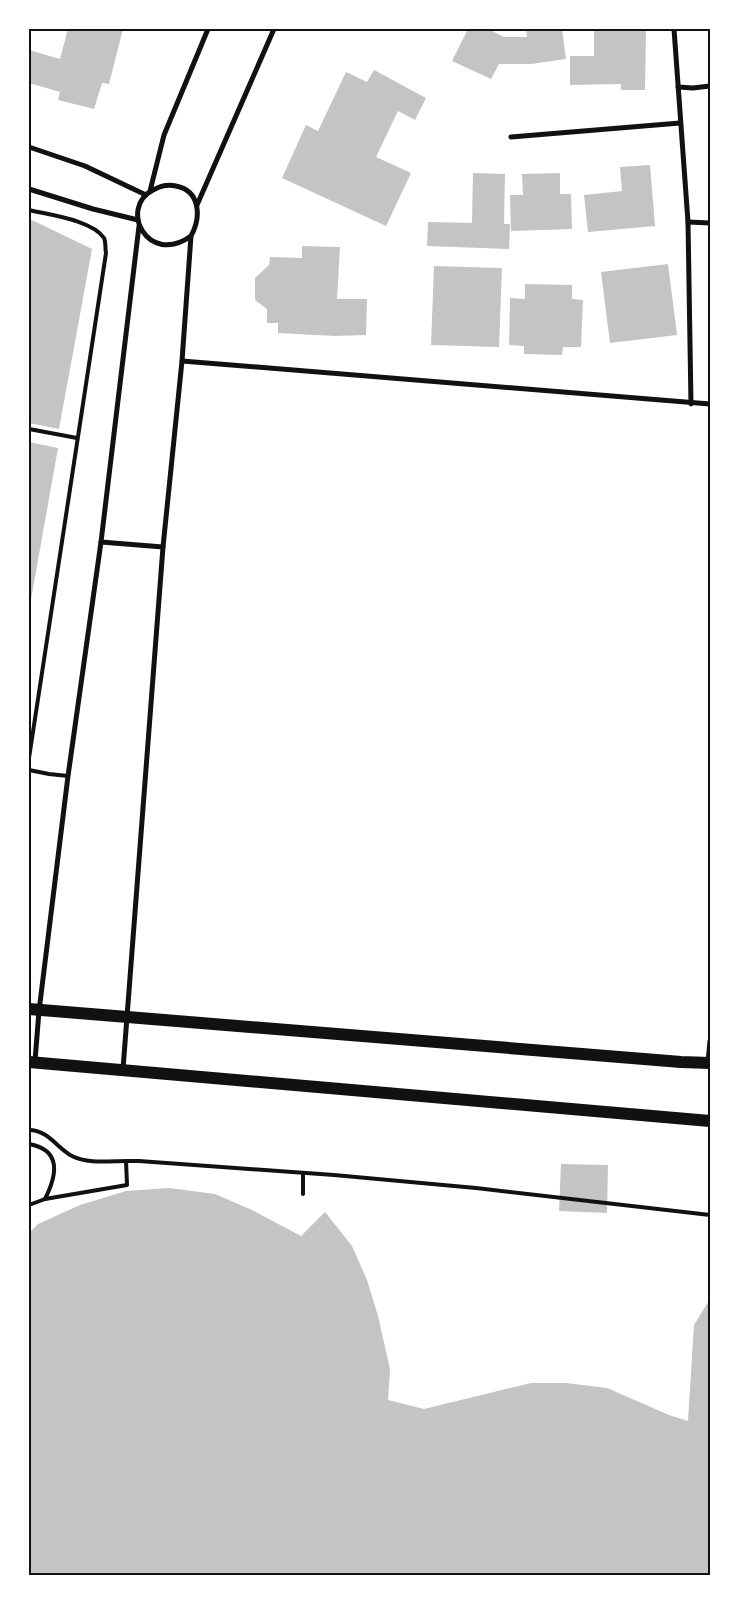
<svg xmlns="http://www.w3.org/2000/svg" width="739" height="1604" font-family="'Work Sans',sans-serif">
<rect width="100%" height="100%" fill="#fff"/>
<g fill="#c4c4c4">
<polygon points="68,29 123,29 109,84 102,83 94,109 58,100 60,92 29,83 29,50 60,59"/>
<polygon points="468,29 488,29 504,37 527,37 526,29 562,29 566,59 531,64 499,64 491,79 452,61"/>
<polygon points="594,31 646,31 645,90 621,90 621,84 570,85 570,56 594,56"/>
<polygon points="374,70 426,98 415,120 398,111 376,157 411,173 386,226 282,178 306,125 318,131 346,72 367,82"/>
<polygon points="650,165 655,226 588,232 584,195 622,191 620,167"/>
<polygon points="473,173 505,174 504,224 510,224 509,249 427,246 428,222 472,223"/>
<polygon points="560,173 560,194 571,194 572,229 511,231 510,195 523,195 522,174"/>
<polygon points="29,220 34,221 92,249 59,429 29,423"/>
<polygon points="302,246 340,247 337,299 367,299 366,335 335,336 278,333 278,323 267,323 267,309 255,300 255,278 269,265 270,257 302,258"/>
<polygon points="668,264 677,335 610,343 601,272"/>
<polygon points="434,266 502,268 499,347 431,345"/>
<polygon points="525,284 572,285 572,299 583,300 581,347 563,347 562,355 524,354 524,346 509,345 510,298 525,299"/>
<polygon points="29,442 58,448 30,605 29,605"/>
<polygon points="561,1164 608,1165 607,1213 559,1211"/>
<polygon points="169,1188 215,1194 252,1210 301,1236 325,1212 352,1246 367,1280 378,1316 390,1369 388,1400 424,1409 531,1383 566,1383 607,1388 669,1415 688,1421 694,1325 710,1299 710,1575 29,1575 29,1233 38,1224 80,1205 126,1191"/>
</g>
<g fill="none" stroke-linecap="round" stroke-linejoin="round">
<g stroke="#111" stroke-width="4">
<path d="M29,210C50,215 92,220 104,238C106,242 105,249 106,253L29,758"/>
<polyline points="29,429 77,438"/>
<polyline points="29,770 49,774 68,776"/>
<path d="M29,1130C48,1130 57,1148 72,1156C87,1164 110,1161 126,1161"/>
<path d="M29,1144C62,1150 57,1175 45,1199"/>
<polyline points="303,1173 303,1194"/>
<polyline points="29,1205 45,1199 127,1185 126,1161 139,1161 334,1175 476,1188 710,1215"/>
</g>
<g stroke="#111" stroke-width="5">
<polyline points="674,29 688,222 691,404"/>
<polyline points="678,87 693,88 710,86"/>
<polyline points="511,137 680,123"/>
<polyline points="29,147 85,166 146,195"/>
<polyline points="29,189 93,209 138,220"/>
<polyline points="150,191 164,135 208,29"/>
<polyline points="197,205 274,29"/>
<polyline points="688,222 710,223"/>
<polyline points="182,361 710,404"/>
<polyline points="101,542 163,547"/>
<polyline points="35,1061 39,1011 68,776 101,542 139,226"/>
<polyline points="708,1062 710,1041"/>
<path d="M123,1069L163,547L182,361L191,236C201,218 201,191 176,186C168,184 160,186 153,190C118,208 148,267 191,236"/>
</g>
<g stroke="#111" stroke-width="12">
<polyline points="29,1009 681,1062 710,1063"/>
<polyline points="29,1062 710,1121"/>
</g>
</g>
<rect width="739" height="1604" fill="none" stroke="#ffffff" stroke-width="60"/>
<rect x="30" y="30" width="679" height="1544" fill="none" stroke="#111" stroke-width="2"/>
</svg>
